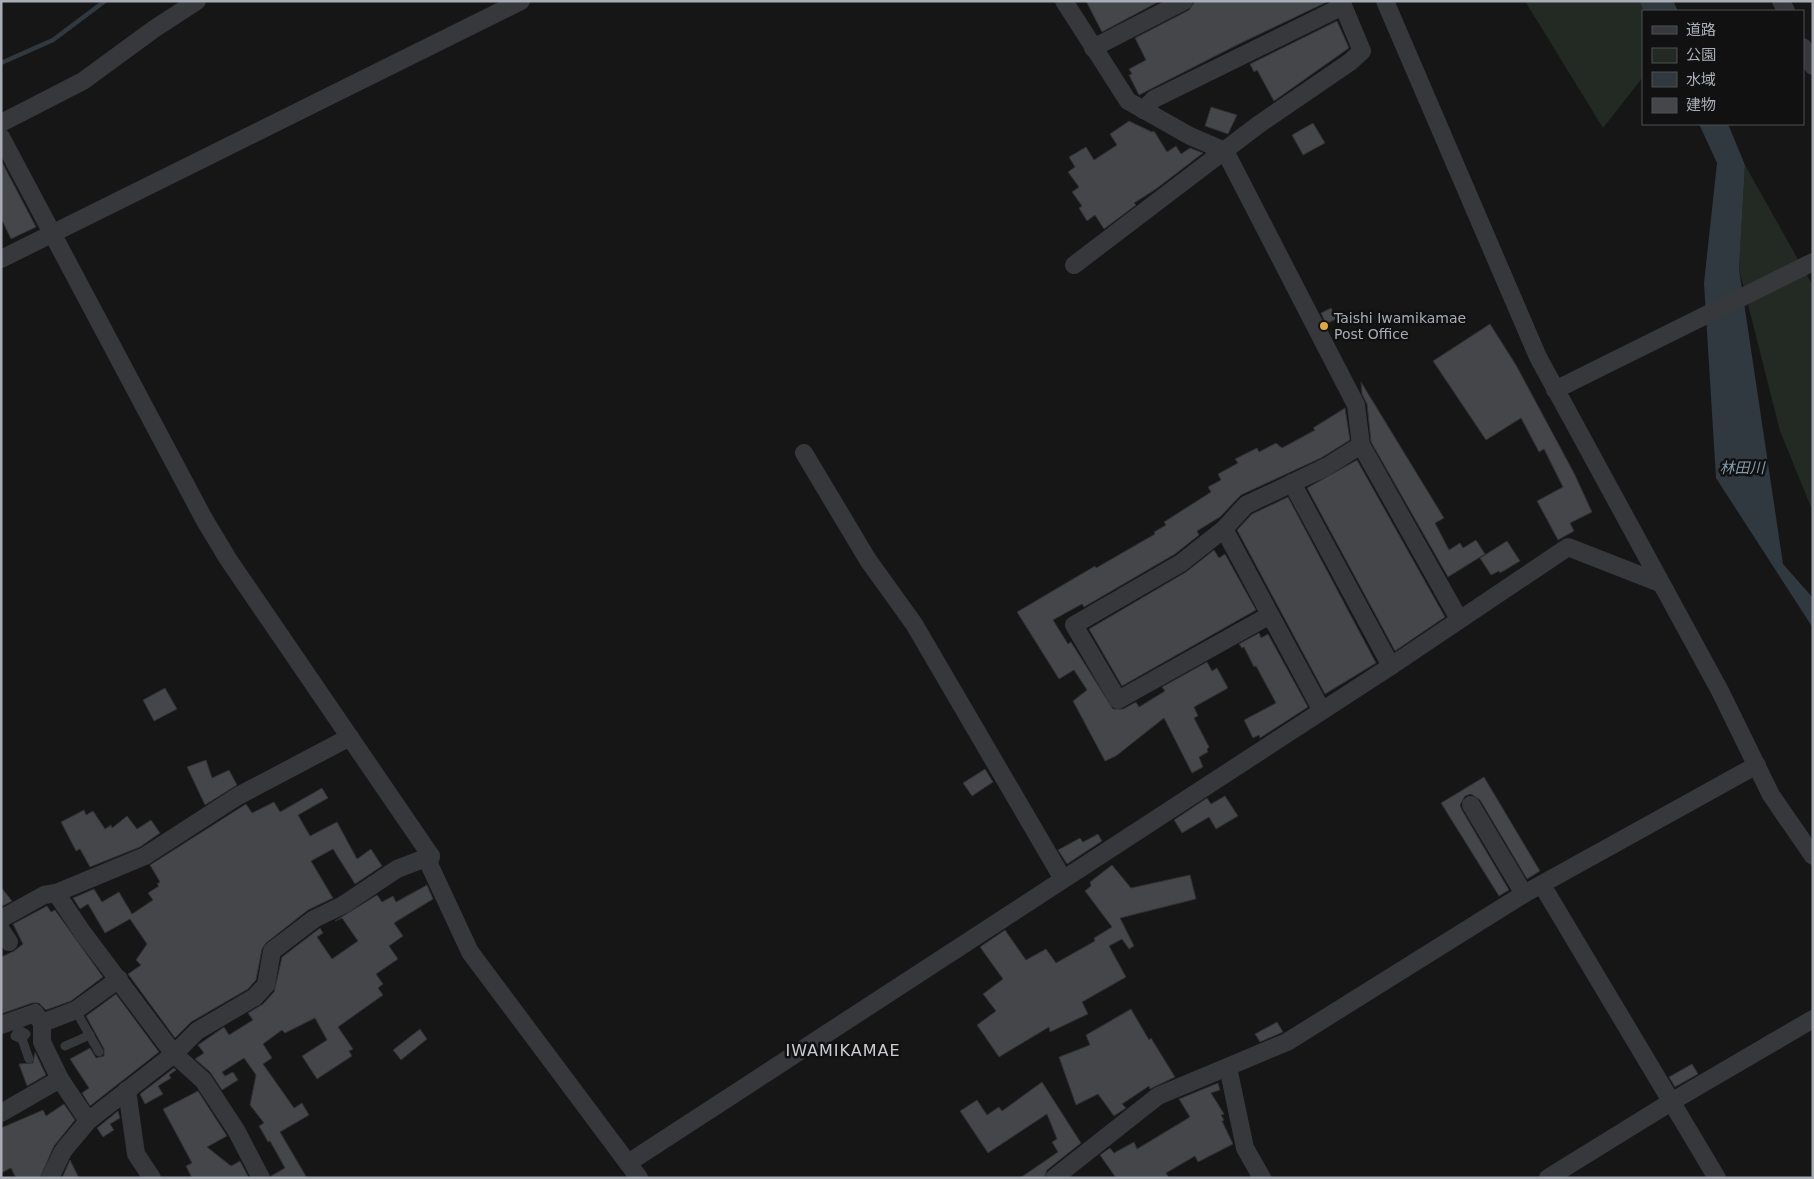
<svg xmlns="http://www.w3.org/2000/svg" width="1814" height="1179" font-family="'DejaVu Sans','Noto Sans JP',sans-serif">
<rect width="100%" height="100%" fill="#161617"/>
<g fill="#222a23">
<polygon points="1525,1 1639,1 1644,11 1643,77 1603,128"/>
<polygon points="1745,165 1813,286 1813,512 1780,431 1739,269"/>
</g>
<g fill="#30393f">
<polygon points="1639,1 1673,1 1678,11 1644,11"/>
<polygon points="1699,124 1728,124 1745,165 1739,269 1783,564 1813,598 1813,628 1716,478 1704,283 1717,163"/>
</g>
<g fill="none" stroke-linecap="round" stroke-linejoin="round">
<polyline stroke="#30393f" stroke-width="4.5" points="1,63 53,40 105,1"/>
</g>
<g fill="#45464a" stroke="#303033">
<polygon points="1086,1 1160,1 1102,32"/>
<polygon points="1195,1 1327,1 1327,2 1239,44 1139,95 1129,75 1132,74 1129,69 1146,60 1135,38 1189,10"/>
<polygon points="1337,21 1349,48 1274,101 1257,70 1254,72 1250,64"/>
<polygon points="1211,107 1237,115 1228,134 1205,126"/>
<polygon points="1129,121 1152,132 1154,131 1167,152 1176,146 1181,154 1190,148 1203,153 1156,189 1134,203 1136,205 1104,229 1095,215 1087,221 1079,208 1082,206 1072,192 1079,187 1068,172 1075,167 1069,157 1086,147 1094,160 1117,145 1110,134"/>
<polygon points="1313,123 1325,143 1303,155 1292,135"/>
<polygon points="1,160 36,227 11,239 1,218"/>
<polygon points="1331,308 1336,319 1326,324 1321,313"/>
<polygon points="1490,324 1516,365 1574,473 1592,512 1570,523 1574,531 1558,540 1537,501 1563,487 1544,449 1539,452 1521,418 1486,440 1433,361"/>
<polygon points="1361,382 1444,518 1435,523 1449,550 1460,543 1463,548 1476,540 1485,554 1448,577 1371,442 1367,404 1362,394"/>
<polygon points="1345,408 1350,440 1321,458 1241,495 1220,517 1197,531 1199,535 1175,554 1084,607 1082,604 1053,620 1068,644 1071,642 1113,709 1123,709 1136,702 1139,707 1165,691 1162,687 1207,662 1212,671 1217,668 1228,688 1194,707 1198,716 1194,718 1209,747 1207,749 1208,752 1199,757 1203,767 1192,773 1164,718 1116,756 1105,761 1073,701 1087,690 1074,670 1059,679 1017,612 1095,566 1096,568 1155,534 1154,532 1166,525 1164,522 1211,492 1208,487 1221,480 1218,474 1238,463 1235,459 1257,448 1259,452 1276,443 1282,448 1315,430 1313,428"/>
<polygon points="1357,460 1445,617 1395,651 1307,488"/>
<polygon points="1288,497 1376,663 1325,694 1237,530 1252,514"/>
<polygon points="1507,541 1520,561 1500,573 1499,571 1491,575 1480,558"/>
<polygon points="1214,550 1219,558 1225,554 1256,610 1122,686 1089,629 1186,572"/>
<polygon points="1259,633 1261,638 1268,634 1308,707 1260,738 1259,735 1253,738 1244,720 1276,703 1256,666 1254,667 1244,647 1242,648 1239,644"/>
<polygon points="165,688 177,709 154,721 143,700"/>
<polygon points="206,760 212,778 229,770 237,785 205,805 187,767"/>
<polygon points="985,769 993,782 972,796 963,783"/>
<polygon points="1484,777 1540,871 1527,879 1480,800 1471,794 1465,796 1460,805 1462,810 1509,890 1499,896 1441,803"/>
<polygon points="322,788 328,798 298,815 310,836 337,822 357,859 371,849 382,866 355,884 333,849 311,861 333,898 308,910 266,943 262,949 256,980 248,989 191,1022 175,1038 128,974 141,965 136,960 147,944 130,919 105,933 88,904 80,909 73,898 94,889 102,902 119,892 132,914 153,900 148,893 159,886 157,884 160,882 150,865 246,804 252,813 274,802 280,812"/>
<polygon points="1225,796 1238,816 1216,829 1209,817 1182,833 1174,820 1207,798 1211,804"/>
<polygon points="84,810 86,815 93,811 105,829 111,825 112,828 127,816 137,829 151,820 160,833 140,847 90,867 80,849 76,851 61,822"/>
<polygon points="1098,834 1102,841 1067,864 1058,850 1080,838 1083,842"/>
<polygon points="1112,865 1131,888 1190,875 1196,899 1120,918 1134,946 1129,949 1122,939 1109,946 1126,977 1082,1002 1088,1014 1050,1032 1049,1027 999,1057 977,1025 996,1011 983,994 1003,979 980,947 1005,930 1026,960 1046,949 1056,963 1095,941 1094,938 1112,927 1085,891 1091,886 1090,882"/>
<polygon points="427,885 433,899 394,923 403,936 389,946 398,959 376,974 383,984 378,988 383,995 338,1027 353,1049 349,1051 352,1056 317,1079 302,1056 327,1040 315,1018 285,1033 282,1030 263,1044 272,1058 263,1064 294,1108 302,1103 309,1115 280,1132 307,1178 272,1178 271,1176 285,1168 270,1141 268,1142 259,1126 264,1123 250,1105 256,1075 244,1058 222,1072 225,1076 233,1072 238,1080 222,1090 210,1072 195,1059 204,1053 198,1045 224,1027 229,1035 253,1020 248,1013 263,1004 274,992 282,957 320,928 323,933 317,937 332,959 358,941 342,918 335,921 377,895 382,902 393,896 396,902"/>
<polygon points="1,887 12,901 3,906 1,902"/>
<polygon points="47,906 51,912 55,910 103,977 71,1001 46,1010 39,1003 32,1003 1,1014 1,957 14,951 23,944 13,924"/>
<polygon points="116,994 159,1052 90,1106 82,1093 89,1088 70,1059 90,1048 96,1058 104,1056 104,1049 86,1016"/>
<polygon points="1131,1009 1149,1040 1151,1038 1175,1077 1150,1089 1149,1086 1122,1104 1126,1108 1114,1116 1098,1094 1076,1105 1059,1057 1090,1045 1086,1035"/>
<polygon points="1277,1022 1283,1032 1260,1042 1255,1034"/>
<polygon points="420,1029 427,1039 401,1060 393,1050"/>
<polygon points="35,1052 46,1075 27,1086 19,1064 33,1063"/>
<polygon points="1692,1064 1698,1074 1675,1087 1669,1077"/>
<polygon points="174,1068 176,1070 169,1075 171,1078 158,1086 163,1094 145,1104 140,1094"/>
<polygon points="1042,1082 1081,1143 1047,1170 1044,1178 1020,1178 1058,1152 1052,1142 1057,1139 1047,1114 988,1153 960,1111 977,1100 987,1115 999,1107 1002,1111"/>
<polygon points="1218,1083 1220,1090 1211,1093 1224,1114 1221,1115 1224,1120 1222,1121 1233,1144 1198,1162 1195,1156 1166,1173 1169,1178 1116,1178 1100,1155 1110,1148 1114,1153 1134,1142 1137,1149 1190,1117 1179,1099"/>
<polygon points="198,1091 227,1136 207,1147 231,1166 240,1161 249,1178 192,1178 186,1166 192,1163 163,1109"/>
<polygon points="64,1104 75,1120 54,1146 40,1178 16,1178 11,1168 1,1173 1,1128 43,1110 46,1116"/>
<polygon points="118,1111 120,1118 110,1124 114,1130 103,1137 97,1128"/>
<polygon points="70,1160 79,1178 62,1178"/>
</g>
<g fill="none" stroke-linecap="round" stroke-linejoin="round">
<g stroke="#37383c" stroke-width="9">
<polyline points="80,1018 99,1052"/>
<polyline points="18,1019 19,1030 15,1036 22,1039 26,1034 19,1030"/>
<polyline points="22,1039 29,1059"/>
<polyline points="65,1046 90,1035"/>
</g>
<g stroke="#37383c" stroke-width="18">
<polyline points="1064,1 1128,101 1190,136 1225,151 1356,405 1361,445 1459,619"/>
<polyline points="1385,1 1538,357 1720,691 1771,795 1813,856"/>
<polyline points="1781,1 1786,11"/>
<polyline points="1803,47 1813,66"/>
<polyline points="1093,48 1184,1"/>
<polyline points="1143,110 1154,99 1343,6"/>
<polyline points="1,123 83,81 154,29 197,1"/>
<polyline points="1,137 204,519 228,559 431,856 429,864 470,952 639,1178"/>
<polyline points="1,259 521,1"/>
<polyline points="1074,265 1258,125 1350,62 1362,51 1341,1"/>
<polyline points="1555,390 1813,262"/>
<polyline points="804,453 868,560 914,624 1063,879"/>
<polyline points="1292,483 1391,666"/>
<polyline points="1224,529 1321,709"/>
<polyline points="1270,615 1118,700 1074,625 1181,563 1224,529 1246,505 1326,467 1361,445"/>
<polyline points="1471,805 1524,894"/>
<polyline points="1542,885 1717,1178"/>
<polyline points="56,893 83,933 174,1054 203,1080 236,1130 261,1178"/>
<polyline points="1,919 44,895 56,893 145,856 238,796 350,737"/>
<polyline points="1,930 9,942"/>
<polyline points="1,1025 35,1013 42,1023"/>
<polyline points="1228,1067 1245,1148 1262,1178"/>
<polyline points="127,1090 136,1154 152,1178"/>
<polyline points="1,1113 60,1079"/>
<polyline points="88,1121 60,1079 42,1042 42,1023 76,1010 119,979"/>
<polyline points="628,1163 1391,666 1568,547 1660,583"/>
<polyline points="50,1178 63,1151 88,1121 174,1054 197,1031 255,997 266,985 272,951 314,919 343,905 397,869 431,856"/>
<polyline points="1054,1178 1158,1096 1287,1042 1524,894 1757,765"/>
<polyline points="1548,1178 1671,1102 1813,1019"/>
</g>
</g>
<circle fill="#dda649" stroke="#111112" stroke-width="2" cx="1324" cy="326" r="5"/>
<g text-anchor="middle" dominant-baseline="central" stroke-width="5" stroke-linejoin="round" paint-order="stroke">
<g font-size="14" fill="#a9aeb6" stroke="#111112" text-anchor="start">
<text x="1334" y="318">Taishi Iwamikamae<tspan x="1334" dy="16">Post Office</tspan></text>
</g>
<g font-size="15" font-style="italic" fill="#849bad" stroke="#111112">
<text x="1742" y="468">林田川</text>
</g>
<g font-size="16" letter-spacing="1" fill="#caccd2" stroke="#111112">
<text x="843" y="1050">IWAMIKAMAE</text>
</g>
</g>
<rect width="1814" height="1179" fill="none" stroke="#a9aeb6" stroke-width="5"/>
<rect x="1642" y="10" width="162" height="115" fill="#111112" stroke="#4e5054"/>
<rect x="1652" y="26" width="25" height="8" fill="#37383c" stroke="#4e5054"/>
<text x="1686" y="35" font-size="15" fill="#a9aeb6">道路</text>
<rect x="1652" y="48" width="25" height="15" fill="#222a23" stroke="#4e5054"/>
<text x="1686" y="60" font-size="15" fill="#a9aeb6">公園</text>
<rect x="1652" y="72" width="25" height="15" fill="#30393f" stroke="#4e5054"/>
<text x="1686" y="85" font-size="15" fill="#a9aeb6">水域</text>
<rect x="1652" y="98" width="25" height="15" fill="#45464a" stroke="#4e5054"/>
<text x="1686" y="110" font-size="15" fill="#a9aeb6">建物</text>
</svg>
